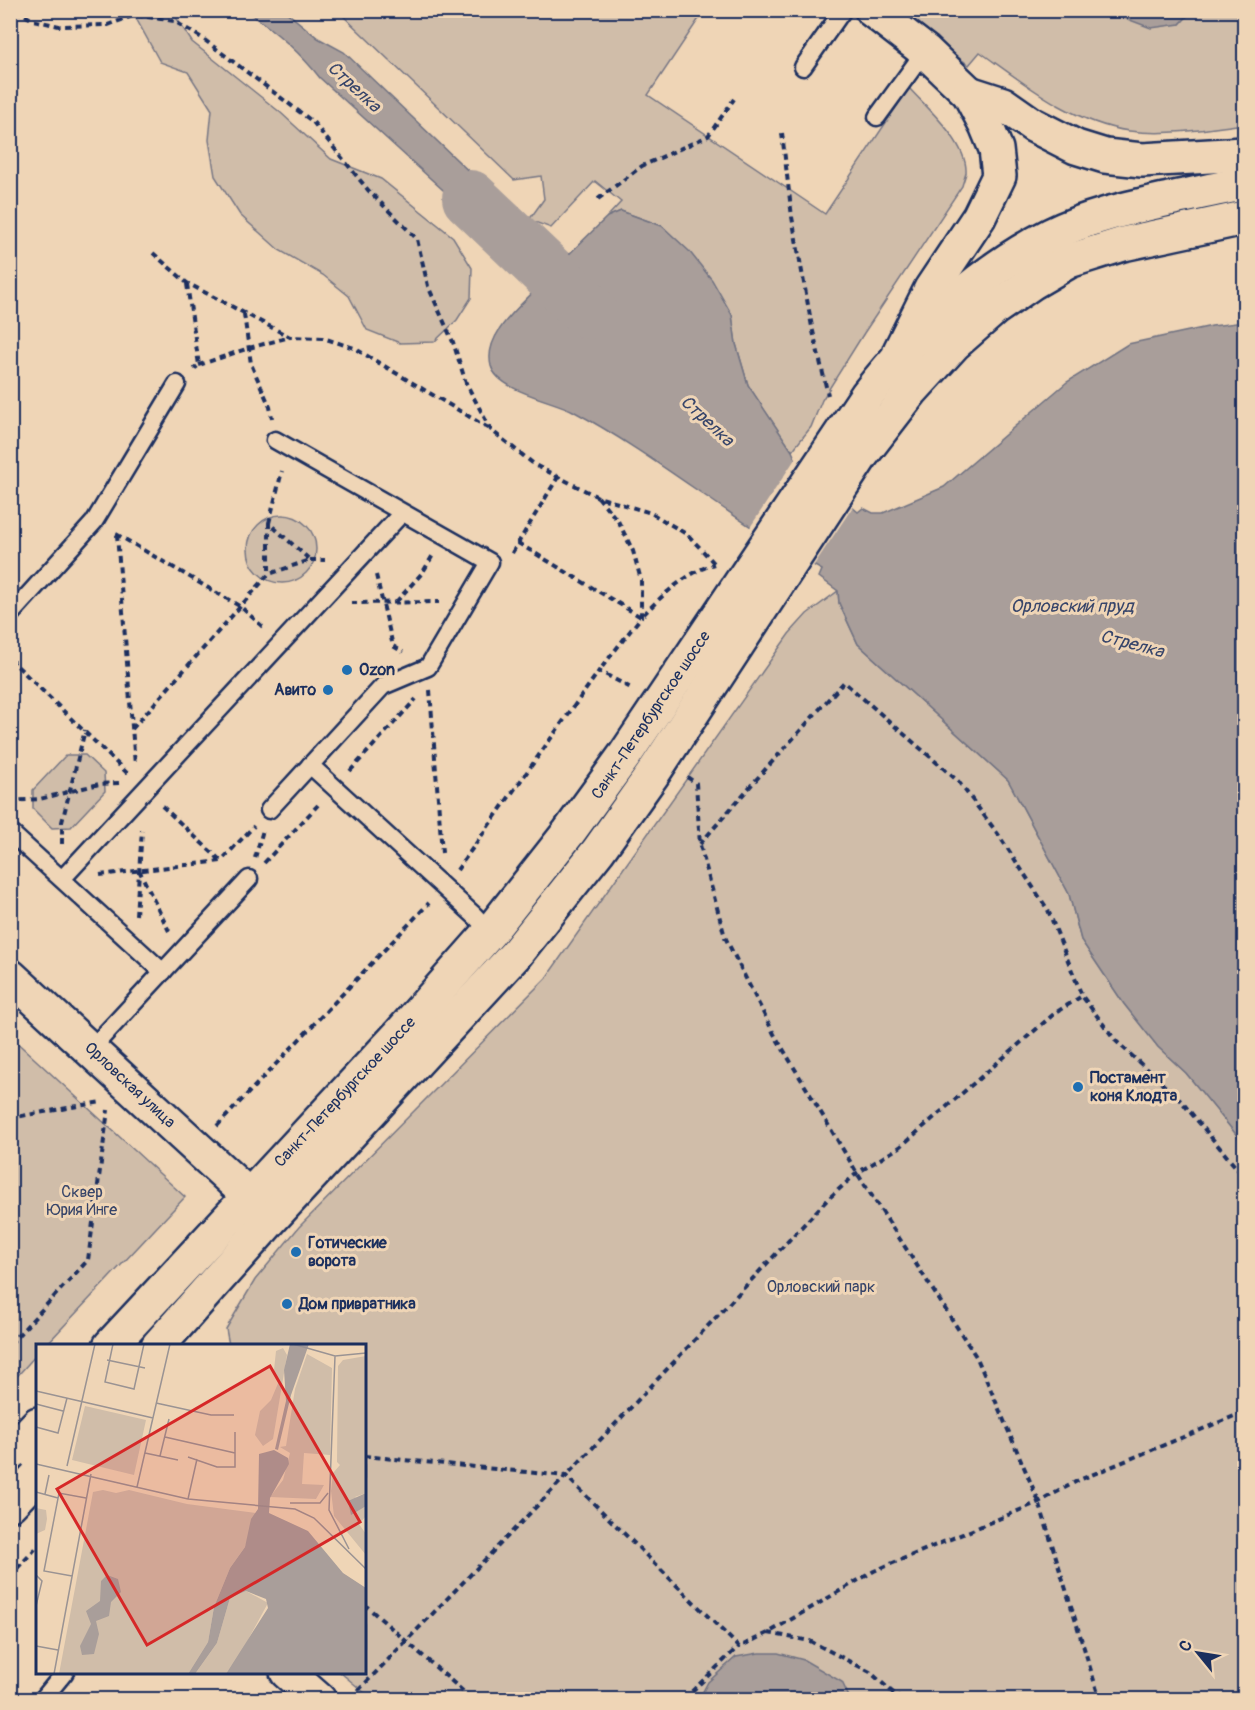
<svg xmlns="http://www.w3.org/2000/svg" width="1255" height="1710" font-family="Pangolin,sans-serif">
<rect width="100%" height="100%" fill="#efd5b6"/>
<filter id="ink" filterUnits="userSpaceOnUse"><feTurbulence type="fractalNoise" baseFrequency=".0167" numOctaves="2"/><feDisplacementMap in="SourceGraphic" scale="12" xChannelSelector="R" yChannelSelector="G"/><feConvolveMatrix kernelMatrix="1 2 1 2 8 2 1 2 1" color-interpolation-filters="sRGB"/></filter>
<g filter="url(#ink)">
<g fill="#d0bda9" stroke="#767684" stroke-width="1.5">
<polygon points="132,11 172,11 192,42 281,113 331,159 381,179 453,237 472,268 471,298 457,320 434,342 400,343 367,330 349,296 323,275 279,250 240,215 215,176 209,140 212,110 188,72 160,62"/>
<path d="M338,11H704L648,95L825,214L909,88C927,108 968,143 966,173C965,177 963,182 962,186L864,333L822,400L811,427L792,451L748,385L736,344L732,315L662,226L621,211L607,217L621,202L595,181L551,228L529,220L544,199L541,176L514,180Z"/>
<path d="M894,11H1106L1180,24L1192,11H1244V124C1209,129 1166,136 1129,131C1073,123 1025,84 980,52L969,65Z"/>
<circle cx="282" cy="549" r="34"/>
<polygon points="838,591 839,603 858,644 1008,780 1069,894 1081,940 1124,1004 1158,1047 1186,1073 1244,1144 1244,1699 372,1699 341,1673 364,1672 364,1346 229,1345 226,1329 255,1280 299,1227 546,978 789,634 807,614"/>
<polygon points="66,755 85,755 104,773 105,791 71,827 52,828 33,809 33,790"/>
<polygon points="11,1037 185,1197 46,1345 38,1346 37,1354 11,1383"/>
</g>
<g fill="#a99e9a" stroke="#707282" stroke-width="1.5">
<path d="M246,11H285L318,38L344,52L525,225L537,240L519,259L320,78C299,51 274,30 246,11Z"/>
<polygon points="1106,11 1192,11 1180,24 1151,28"/>
<path d="M621,211L662,226L689,251L712,280L732,315L736,344L748,385L792,451L795,458L858,512L863,508L873,513H883L944,487L1067,382L1128,344L1212,326L1244,322V1144L1186,1073L1158,1047L1124,1004L1081,940L1069,894L1008,780L858,644L839,603L838,591L819,577L822,570C735,523 660,458 573,411C552,400 498,391 491,366C483,334 521,306 541,284L525,269L543,248L560,263L607,217Z"/>
<polygon points="759,1653 778,1653 804,1660 842,1682 850,1699 699,1699 708,1682 736,1657"/>
</g>
<polygon fill="#efd5b6" points="797,456 854,505 812,568 749,529"/>
<g fill="none" stroke-linecap="round" stroke-linejoin="round">
<polyline stroke="#a99e9a" stroke-width="56" points="470,198 589,311"/>
<defs>
<g id="lane">
<polyline points="803,67 843,10"/>
<polyline points="877,117 925,51"/>
<polyline points="10,615 94,522 177,384"/>
<polyline points="310,765 475,916 494,936"/>
<polyline points="269,810 383,686 428,667 490,562 275,440"/>
<polyline points="10,832 163,972"/>
<polyline points="62,879 402,513"/>
<polyline points="91,1049 249,879"/>
<polyline points="42,1700 65,1672"/>
</g>
<g id="street">
<polyline points="872,10 925,51 969,93 986,125 996,149 999,176 979,217 931,289 900,351"/>
<polyline points="969,93 1003,104 1033,125 1076,147 1105,156 1142,160 1244,154"/>
<polyline points="10,976 248,1195"/>
</g>
<g id="secondary">
<polyline points="21,1441 38,1456"/>
<polyline points="287,1672 319,1700"/>
</g>
<g id="primary">
<path d="M110,1346L399,1035L490,932L569,832L625,755L867,395C918,330 976,273 1051,235C1087,217 1129,208 1169,199C1194,194 1219,188 1244,184"/>
<polyline points="158,1346 272,1218 515,955 598,851 652,775 861,456 912,390 954,344 994,309 1033,282 1069,261 1123,244 1244,218"/>
<polyline points="10,1453 38,1424"/>
<polyline points="10,1504 38,1475"/>
</g>
</defs>
<use href="#lane" stroke="#1b2f5e" stroke-width="21"/>
<use href="#street" stroke="#1b2f5e" stroke-width="38"/>
<use href="#secondary" stroke="#1b2f5e" stroke-width="38"/>
<use href="#primary" stroke="#1b2f5e" stroke-width="38"/>
<g stroke="#1b2f5e" stroke-width="4" stroke-dasharray="6 4.5" stroke-linecap="butt">
<polyline points="16,10 33,20 59,26 108,25 135,15 174,21 202,38 313,122 368,190 417,239 428,286 453,342 466,383 491,430 535,465 598,497 651,513 688,535 715,564"/>
<polyline points="782,133 792,217 812,327 828,395"/>
<polyline points="598,199 642,166 708,136 734,99"/>
<polyline points="153,253 187,283 290,337 323,338 354,348 490,429"/>
<polyline points="187,284 199,365 194,369"/>
<polyline points="244,314 251,364 270,407 272,418"/>
<polyline points="199,365 249,348 290,337"/>
<polyline points="598,497 618,521 633,551 641,580 641,617 599,671"/>
<polyline points="269,523 282,471"/>
<polyline points="116,534 241,607 264,628"/>
<polyline points="117,535 135,765"/>
<path d="M518,543L641,617C662,596 684,574 714,564"/>
<polyline points="512,553 558,477"/>
<polyline points="310,560 325,560"/>
<polyline points="376,575 393,646 403,652"/>
<polyline points="396,602 423,572 433,555"/>
<polyline points="351,603 439,602"/>
<polyline points="10,659 128,774"/>
<polyline points="430,690 442,853"/>
<polyline points="132,729 269,574 310,560 269,523 269,574"/>
<polyline points="350,771 416,699"/>
<polyline points="687,777 696,783 700,845 725,937 774,1034 857,1173 977,1358 1039,1502 1100,1700"/>
<polyline points="10,801 40,799 99,784 119,783"/>
<polyline points="162,806 220,860"/>
<polyline points="62,844 62,822 85,730"/>
<polyline points="700,844 754,782 844,682 958,781 998,834 1048,910 1082,996 1116,1041 1182,1102 1244,1177"/>
<polyline points="255,858 263,830"/>
<polyline points="264,863 318,805"/>
<polyline points="139,870 169,931"/>
<polyline points="457,870 599,671 631,688"/>
<polyline points="100,875 221,861 254,826"/>
<polyline points="136,915 142,830"/>
<polyline points="10,1118 101,1102"/>
<polyline points="217,1126 429,903"/>
<polyline points="10,1332 16,1338"/>
<polyline points="10,1344 88,1260 108,1110"/>
<polyline points="364,1456 566,1476 739,1647 768,1633 874,1571 1039,1502 1079,1480 1244,1412"/>
<polyline points="10,1576 38,1546"/>
<polyline points="364,1604 473,1700"/>
<polyline points="768,1633 810,1641 870,1672 901,1700"/>
<polyline points="351,1698 566,1476 827,1200 857,1173 900,1147 1055,1013 1082,996"/>
<polyline points="686,1700 689,1694 738,1647"/>
</g>
<use href="#lane" stroke="#efd5b6" stroke-width="16"/>
<use href="#street" stroke="#efd5b6" stroke-width="33"/>
<use href="#secondary" stroke="#efd5b6" stroke-width="33"/>
<use href="#primary" stroke="#efd5b6" stroke-width="33"/>
</g>
</g>
<g fill="#1f6fb2" stroke="#efd5b6" stroke-width="2">
<circle cx="347" cy="670" r="6"/>
<circle cx="328" cy="690" r="6"/>
<circle cx="1078" cy="1087" r="6"/>
<circle cx="296" cy="1252" r="6"/>
<circle cx="287" cy="1304" r="6"/>
</g>
<g text-anchor="middle" dominant-baseline="central" stroke-width="6" stroke-linejoin="round" paint-order="stroke">
<g font-size="16" font-weight="bold" fill="#1b2f5e" stroke="#efd5b6" text-anchor="start">
<text x="359" y="670">Ozon</text>
<text x="316" y="690" text-anchor="end">Авито</text>
<text x="1090" y="1078">Постамент<tspan x="1090" dy="18">коня Клодта</tspan></text>
<text x="308" y="1243">Готические<tspan x="308" dy="18">ворота</tspan></text>
<text x="299" y="1304">Дом привратника</text>
</g>
<g font-size="16" fill="#1b2f5e" stroke="#efd5b6">
<text transform="translate(651 715) rotate(-56)">Санкт-Петербургское шоссе</text>
<text transform="translate(130 1085) rotate(43)">Орловская улица</text>
<text transform="translate(345 1092) rotate(-47)">Санкт-Петербургское шоссе</text>
</g>
<g font-size="16" fill="#364469" stroke="#efd5b6">
<text x="82" y="1192">Сквер<tspan x="82" dy="18">Юрия Инге</tspan></text>
<text x="821" y="1287">Орловский парк</text>
</g>
<g font-size="18" font-style="italic" fill="#37456a" stroke="#efd5b6">
<text transform="translate(354 87) rotate(43)">Стрелка</text>
<text transform="translate(707 421) rotate(43)">Стрелка</text>
<text x="1072" y="606">Орловский пруд</text>
<text transform="translate(1132 644) rotate(15)">Стрелка</text>
</g>
</g>
<g transform="translate(36 1344)">
<rect width="330" height="330" fill="#efd5b6"/>
<path d="M247,4L251,11L237,95L227,102L219,91L224,67L235,56L243,37L238,26L240,7ZM271,10L296,24L294,111L268,109L266,140L288,141L280,155L234,153L247,136L253,113L254,109L244,103L250,102L259,45ZM330,12V149L319,153L330,162V172L323,180L330,190V211L298,172L295,147L297,129L304,121L301,118L302,22L307,16ZM49,62L110,76L98,131L36,116ZM67,146L80,149L93,146L151,160L220,169L209,203L194,224L178,263L172,298L152,330H23L57,148ZM0,164L10,166L11,175L9,186L0,190ZM210,247L232,259L201,316L190,330H159L181,299L194,254Z" fill="#d0bda9"/>
<path d="M254,0H273L255,51L242,106L239,105L250,57L248,26ZM238,106L252,114L253,120L234,154L233,169L272,187L307,229L330,244L329,330H190L232,264L230,255L210,247L194,254L181,299L159,330H152L172,298L178,263L194,224L209,203L215,175L222,165L223,110ZM330,149V162L315,171L312,157ZM71,231L82,235L85,248L75,258L73,272L60,277L63,290L58,310L46,311L44,302L55,280L50,267L64,257L65,237Z" fill="#a99e9a"/>
<path fill="none" stroke="#9a9393" stroke-width="1.5" d="M77,0L69,38L98,45L108,0M257,0L299,12L330,9M299,12L293,166L313,205M71,16L109,24M0,47L117,74M120,59L175,71H198M0,60L27,67M0,83L22,89L31,54M129,93L199,109M109,109L142,116M124,112L133,75M152,113L181,123H199V88M0,120L152,155L259,165L278,174L330,225M31,122L59,0M101,143L134,0M0,148L22,154M9,150L13,131M152,155L161,115M254,159H284L292,149M0,231L6,237L0,262M36,232L8,227L23,149L50,154M0,302L22,306M18,330L55,130"/>
<path fill="#d62828" fill-opacity="0.15" stroke="#d62828" stroke-width="3" d="M234,22L324,178L111,301L21,145Z"/>
<rect width="330" height="330" fill="none" stroke="#1b2f5e" stroke-width="3"/>
</g>
<rect width="1255" height="1710" fill="none" stroke="#efd5b6" stroke-width="36"/>
<rect x="18" y="18" width="1219" height="1674" fill="none" stroke="#1b2f5e" stroke-width="2" filter="url(#ink)"/>
<g transform="translate(1198 1653) rotate(300)" stroke="#efd5b6" stroke-width="4.5" paint-order="stroke">
<path d="M0-4.5L10 22L0 15L-10 22Z" fill="#1b2f5e"/>
<text y="-9" font-size="16" font-weight="bold" text-anchor="middle" fill="#1b2f5e">С</text>
</g>
</svg>
